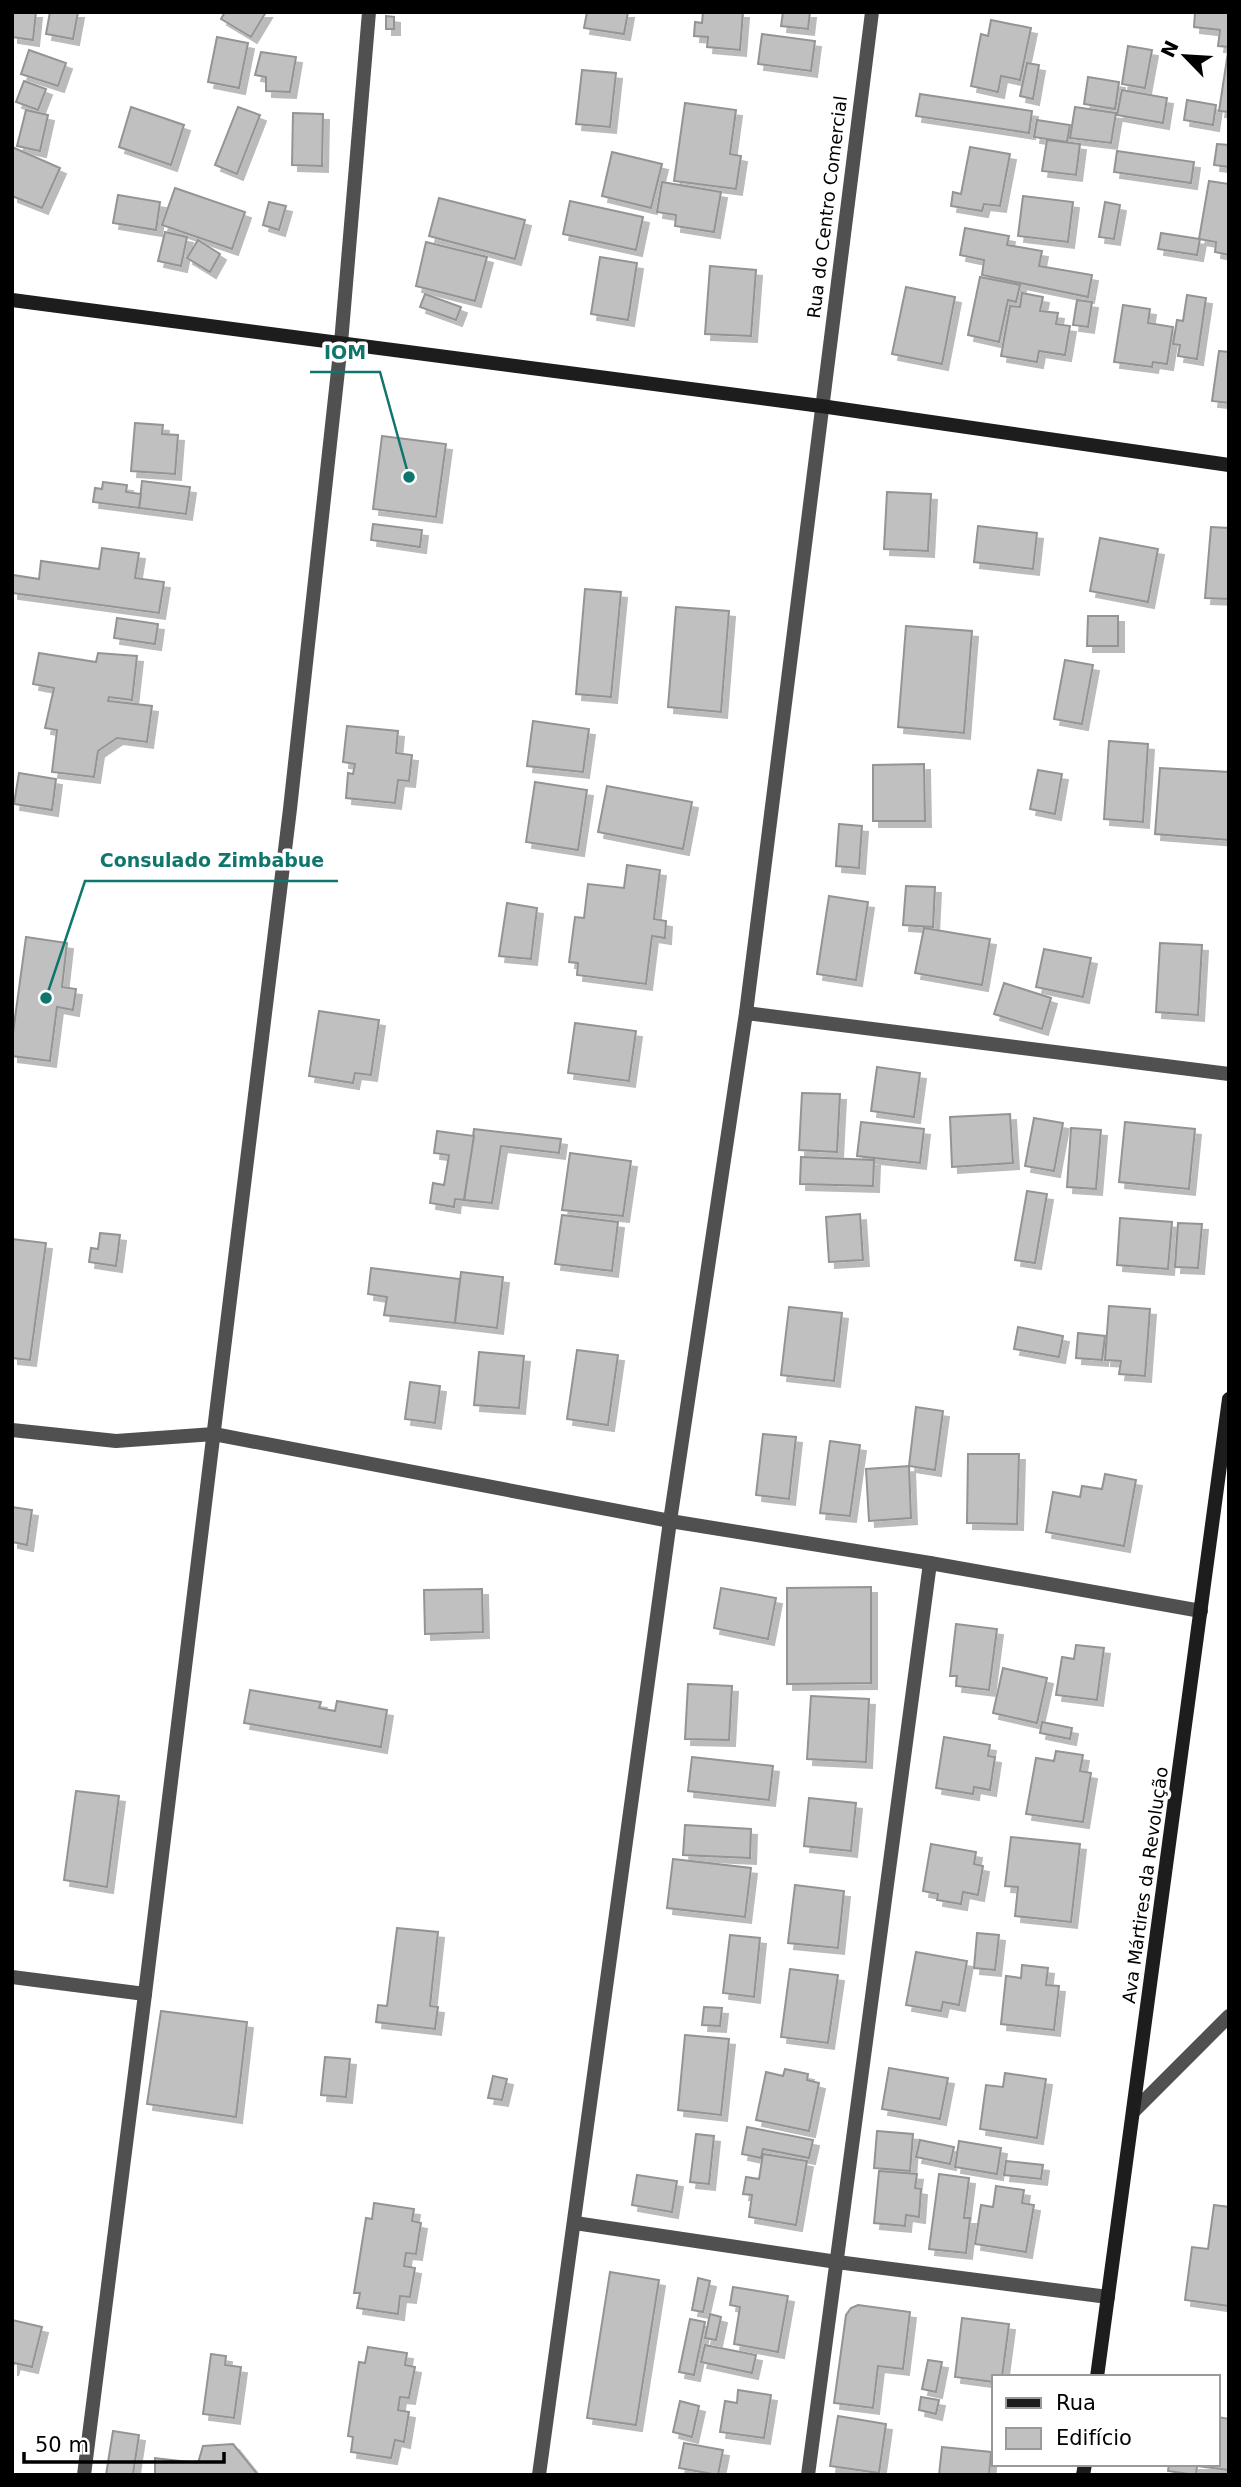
<svg xmlns="http://www.w3.org/2000/svg" width="1241" height="2487" font-family="'DejaVu Sans',sans-serif">
<defs>
<filter id="shadow"><feDropShadow dx="6" dy="6" stdDeviation="0" flood-color="#0004"/></filter>
</defs>
<rect width="100%" height="100%" fill="#fff"/>
<g fill="#c0c0c0" stroke="#949494" stroke-width="2" filter="url(#shadow)">
<polygon points="12,12 36,12 33,40 12,37"/>
<polygon points="50,12 78,12 73,39 46,34"/>
<polygon points="225,12 266,12 251,37 221,19"/>
<polygon points="587,12 628,12 624,34 584,28"/>
<polygon points="703,12 743,12 740,50 707,47 708,37 694,36 695,22 702,23"/>
<polygon points="783,12 810,12 808,29 781,26"/>
<polygon points="1195,12 1229,12 1229,47 1218,46 1220,30 1194,27"/>
<polygon points="386,16 394,17 394,29 386,29"/>
<polygon points="991,20 1031,28 1020,80 1001,76 998,92 971,86 981,34 988,36"/>
<polygon points="762,34 815,41 811,71 758,64"/>
<polygon points="217,37 248,43 239,88 208,82"/>
<polygon points="1128,46 1152,50 1145,88 1122,84"/>
<polygon points="29,50 66,63 58,86 21,74"/>
<polygon points="261,52 296,57 290,92 266,91 266,77 255,75"/>
<polygon points="1228,52 1229,52 1229,112 1219,111"/>
<polygon points="1027,63 1039,65 1033,99 1020,96"/>
<polygon points="582,70 616,73 610,127 576,124"/>
<polygon points="1088,77 1119,82 1115,109 1084,104"/>
<polygon points="24,81 46,89 38,110 16,102"/>
<polygon points="1122,90 1167,98 1163,123 1117,115"/>
<polygon points="920,94 1032,111 1029,133 916,116"/>
<polygon points="1187,100 1216,105 1213,125 1184,120"/>
<polygon points="685,103 736,110 730,154 741,156 736,189 674,181"/>
<polygon points="131,107 184,125 171,165 119,147"/>
<polygon points="238,107 260,115 237,174 215,165"/>
<polygon points="1075,107 1116,113 1111,143 1070,138"/>
<polygon points="26,110 48,115 40,151 17,146"/>
<polygon points="293,113 323,114 322,166 292,165"/>
<polygon points="1037,120 1070,125 1067,142 1034,137"/>
<polygon points="1047,140 1080,144 1076,175 1042,171"/>
<polygon points="1217,144 1229,145 1229,167 1214,165"/>
<polygon points="12,147 60,168 42,208 12,196"/>
<polygon points="970,147 1010,154 1000,206 984,204 982,211 951,206 953,192 961,194"/>
<polygon points="1117,151 1194,162 1191,183 1114,172"/>
<polygon points="612,152 662,164 651,208 602,196"/>
<polygon points="1209,181 1229,184 1229,255 1215,252 1216,242 1199,239"/>
<polygon points="662,182 721,192 714,232 675,226 676,215 657,212"/>
<polygon points="175,188 245,212 232,249 162,225"/>
<polygon points="118,195 160,202 156,230 113,223"/>
<polygon points="1023,196 1073,202 1068,242 1018,236"/>
<polygon points="439,198 525,220 515,259 429,236"/>
<polygon points="570,201 643,217 636,250 563,234"/>
<polygon points="269,202 286,206 279,230 263,225"/>
<polygon points="1105,202 1120,205 1114,239 1099,237"/>
<polygon points="965,228 1009,236 1007,245 1042,251 1039,266 1092,275 1088,297 982,275 984,260 960,255"/>
<polygon points="165,232 187,237 181,266 158,261"/>
<polygon points="1161,233 1200,239 1197,255 1158,249"/>
<polygon points="198,240 220,254 210,272 187,258"/>
<polygon points="426,242 487,257 475,301 416,286"/>
<polygon points="600,257 637,263 628,320 591,314"/>
<polygon points="710,266 756,270 751,336 705,334"/>
<polygon points="980,277 1020,285 1016,302 1008,300 999,342 968,335"/>
<polygon points="906,287 955,297 942,364 892,354"/>
<polygon points="1022,293 1043,297 1040,311 1058,313 1056,324 1070,326 1065,355 1039,351 1037,362 1001,356 1010,306 1020,307"/>
<polygon points="425,294 461,307 456,320 420,307"/>
<polygon points="1187,295 1206,298 1197,359 1178,356 1180,345 1173,344 1177,320 1183,321"/>
<polygon points="1077,300 1092,302 1088,327 1073,325"/>
<polygon points="1123,305 1150,309 1148,323 1173,327 1167,364 1153,362 1152,367 1114,362"/>
<polygon points="1219,351 1229,352 1229,403 1212,401"/>
<polygon points="135,423 163,425 162,434 178,435 175,474 131,471"/>
<polygon points="382,436 446,444 436,517 373,509"/>
<polygon points="142,481 190,487 186,514 139,508"/>
<polygon points="103,482 127,485 126,492 141,494 139,508 93,502 95,488 102,489"/>
<polygon points="887,492 931,494 928,551 884,549"/>
<polygon points="373,524 422,530 420,547 371,540"/>
<polygon points="978,526 1037,533 1033,569 974,562"/>
<polygon points="1211,527 1229,528 1229,599 1205,598"/>
<polygon points="1100,538 1158,549 1148,602 1090,591"/>
<polygon points="102,548 139,553 135,578 164,582 159,613 12,593 13,575 39,579 41,561 99,569"/>
<polygon points="585,589 621,592 611,697 576,694"/>
<polygon points="676,607 729,611 721,712 668,707"/>
<polygon points="1088,616 1118,616 1118,646 1087,646"/>
<polygon points="117,618 158,624 155,644 114,638"/>
<polygon points="906,626 972,631 964,733 898,727"/>
<polygon points="39,653 96,662 98,653 137,656 132,700 109,697 108,701 152,706 147,742 117,738 98,751 94,777 52,772 57,730 45,728 54,688 33,684"/>
<polygon points="1065,660 1093,665 1082,724 1054,719"/>
<polygon points="533,721 589,729 583,772 527,766"/>
<polygon points="347,726 398,731 396,753 412,755 409,781 398,780 395,803 346,798 348,773 353,774 355,764 343,762"/>
<polygon points="1109,741 1148,744 1143,822 1104,819"/>
<polygon points="924,764 925,821 873,821 873,765"/>
<polygon points="1160,768 1229,772 1229,840 1155,834"/>
<polygon points="1038,770 1062,774 1055,814 1030,809"/>
<polygon points="19,773 56,779 52,810 14,804"/>
<polygon points="535,782 587,790 578,850 526,842"/>
<polygon points="607,786 692,802 683,849 598,832"/>
<polygon points="839,824 862,826 859,868 836,866"/>
<polygon points="627,865 660,870 654,919 666,921 665,938 652,936 646,984 577,975 578,963 569,962 575,917 584,918 588,884 624,888"/>
<polygon points="906,886 935,887 933,927 903,925"/>
<polygon points="829,896 868,902 856,980 817,974"/>
<polygon points="507,903 537,908 531,959 499,956"/>
<polygon points="924,928 990,939 982,985 915,973"/>
<polygon points="26,937 67,943 62,987 76,989 73,1010 57,1007 50,1061 12,1056 12,1040"/>
<polygon points="1160,943 1202,945 1198,1015 1156,1012"/>
<polygon points="1044,949 1091,958 1083,997 1036,987"/>
<polygon points="1004,983 1051,998 1042,1029 994,1014"/>
<polygon points="319,1011 379,1020 371,1075 355,1073 353,1083 309,1076"/>
<polygon points="575,1023 636,1031 629,1081 568,1073"/>
<polygon points="877,1067 920,1073 914,1117 871,1111"/>
<polygon points="802,1093 840,1094 837,1152 799,1150"/>
<polygon points="1010,1114 1013,1163 952,1167 950,1117"/>
<polygon points="1034,1118 1063,1123 1054,1171 1025,1166"/>
<polygon points="861,1122 924,1129 920,1163 857,1156"/>
<polygon points="1125,1122 1195,1129 1189,1189 1119,1182"/>
<polygon points="1071,1128 1101,1130 1096,1189 1067,1187"/>
<polygon points="474,1129 561,1139 559,1153 501,1146 492,1203 464,1200"/>
<polygon points="437,1131 474,1136 464,1200 455,1199 454,1207 430,1203 433,1183 444,1185 449,1155 434,1153"/>
<polygon points="570,1153 631,1161 623,1216 562,1210"/>
<polygon points="801,1157 874,1160 873,1186 800,1184"/>
<polygon points="1027,1191 1047,1194 1035,1263 1015,1260"/>
<polygon points="860,1214 863,1260 829,1262 826,1217"/>
<polygon points="562,1215 618,1222 612,1271 555,1264"/>
<polygon points="1120,1218 1172,1222 1168,1269 1117,1265"/>
<polygon points="1178,1223 1202,1224 1198,1268 1175,1267"/>
<polygon points="100,1233 120,1235 116,1266 89,1262 91,1248 98,1249"/>
<polygon points="12,1239 46,1243 30,1360 12,1358"/>
<polygon points="371,1268 460,1279 455,1323 384,1315 387,1297 368,1294"/>
<polygon points="461,1272 503,1277 497,1328 455,1323"/>
<polygon points="1109,1306 1150,1309 1145,1376 1119,1374 1121,1361 1105,1360"/>
<polygon points="789,1307 842,1313 834,1381 781,1375"/>
<polygon points="1018,1327 1063,1336 1059,1357 1014,1349"/>
<polygon points="1078,1333 1105,1336 1102,1360 1076,1358"/>
<polygon points="577,1350 618,1355 608,1425 567,1419"/>
<polygon points="479,1352 524,1356 519,1408 474,1405"/>
<polygon points="410,1382 440,1386 435,1423 405,1419"/>
<polygon points="916,1407 943,1411 935,1470 909,1466"/>
<polygon points="763,1434 796,1437 789,1499 756,1495"/>
<polygon points="830,1441 860,1445 850,1516 820,1513"/>
<polygon points="968,1454 1019,1454 1017,1524 967,1523"/>
<polygon points="909,1466 911,1518 869,1521 866,1469"/>
<polygon points="1105,1474 1136,1480 1124,1546 1046,1532 1053,1492 1080,1497 1082,1486 1102,1489"/>
<polygon points="12,1507 32,1510 27,1545 12,1542"/>
<polygon points="871,1587 871,1683 787,1684 787,1588"/>
<polygon points="721,1588 776,1598 768,1639 714,1628"/>
<polygon points="482,1589 483,1632 425,1634 424,1590"/>
<polygon points="956,1624 997,1629 989,1690 956,1686 957,1676 950,1676"/>
<polygon points="1076,1645 1104,1648 1097,1700 1056,1695 1062,1657 1074,1659"/>
<polygon points="1003,1668 1047,1678 1037,1723 993,1713"/>
<polygon points="688,1684 732,1686 729,1740 685,1739"/>
<polygon points="250,1690 321,1702 319,1708 335,1711 337,1701 387,1710 381,1747 244,1723"/>
<polygon points="811,1696 869,1699 866,1762 807,1759"/>
<polygon points="1042,1722 1072,1728 1070,1739 1040,1733"/>
<polygon points="944,1737 990,1745 988,1756 995,1757 990,1790 974,1787 973,1794 936,1788"/>
<polygon points="1056,1751 1083,1755 1080,1771 1091,1773 1083,1822 1026,1814 1036,1758 1054,1761"/>
<polygon points="692,1757 773,1766 769,1800 688,1791"/>
<polygon points="76,1791 119,1796 107,1887 64,1880"/>
<polygon points="809,1798 856,1803 851,1851 804,1846"/>
<polygon points="685,1825 751,1829 750,1858 683,1855"/>
<polygon points="1011,1837 1080,1844 1071,1922 1015,1916 1018,1887 1005,1886"/>
<polygon points="931,1844 976,1852 974,1864 983,1866 978,1895 963,1892 961,1904 937,1900 938,1894 923,1891"/>
<polygon points="673,1859 751,1868 745,1917 667,1908"/>
<polygon points="795,1885 844,1891 838,1948 788,1943"/>
<polygon points="397,1928 438,1932 430,2006 438,2007 435,2029 376,2022 378,2005 387,2006"/>
<polygon points="977,1933 999,1935 995,1970 974,1968"/>
<polygon points="730,1935 760,1938 754,1997 723,1993"/>
<polygon points="916,1952 967,1961 959,2005 943,2002 941,2011 906,2005"/>
<polygon points="1022,1965 1048,1968 1046,1985 1059,1986 1054,2030 1001,2024 1006,1976 1021,1978"/>
<polygon points="790,1969 838,1975 828,2043 781,2037"/>
<polygon points="704,2007 722,2008 720,2026 702,2025"/>
<polygon points="161,2011 247,2022 236,2117 147,2104"/>
<polygon points="685,2035 729,2039 721,2115 678,2110"/>
<polygon points="325,2057 350,2059 346,2097 321,2095"/>
<polygon points="889,2068 948,2078 940,2119 882,2109"/>
<polygon points="785,2069 808,2074 807,2080 819,2083 809,2131 756,2120 766,2072 783,2076"/>
<polygon points="1005,2073 1046,2079 1037,2138 980,2129 986,2085 1003,2087"/>
<polygon points="493,2076 507,2079 502,2100 488,2098"/>
<polygon points="747,2127 813,2140 809,2158 763,2149 761,2158 742,2154"/>
<polygon points="877,2131 913,2134 910,2171 874,2168"/>
<polygon points="696,2134 714,2136 709,2184 690,2182"/>
<polygon points="920,2140 954,2147 950,2164 916,2157"/>
<polygon points="959,2141 1001,2148 997,2174 955,2167"/>
<polygon points="763,2154 807,2161 796,2225 749,2217 752,2195 743,2194 746,2177 759,2179"/>
<polygon points="1006,2161 1043,2165 1041,2179 1004,2175"/>
<polygon points="879,2171 917,2174 915,2188 921,2189 919,2217 906,2215 905,2226 874,2223"/>
<polygon points="939,2174 969,2178 964,2218 970,2218 966,2253 929,2249"/>
<polygon points="637,2175 677,2181 672,2212 632,2205"/>
<polygon points="996,2186 1024,2190 1022,2203 1034,2205 1026,2252 975,2244 981,2205 993,2207"/>
<polygon points="374,2203 414,2209 412,2221 421,2223 416,2254 406,2253 404,2266 415,2268 410,2297 400,2296 398,2314 357,2308 360,2293 354,2293 366,2218 372,2219"/>
<polygon points="1214,2205 1229,2207 1229,2306 1185,2300 1192,2247 1208,2249"/>
<polygon points="610,2272 659,2280 636,2425 587,2418"/>
<polygon points="698,2278 710,2281 703,2312 692,2310"/>
<polygon points="733,2287 788,2296 778,2352 734,2344 740,2307 730,2305"/>
<polygon points="858,2305 910,2312 903,2369 878,2366 873,2408 834,2403 846,2315 851,2308"/>
<polygon points="710,2314 721,2317 716,2340 705,2338"/>
<polygon points="962,2318 1009,2324 1002,2377 994,2377 994,2382 955,2377"/>
<polygon points="690,2319 705,2322 694,2375 679,2372"/>
<polygon points="12,2320 42,2327 32,2367 14,2363 12,2370"/>
<polygon points="705,2345 756,2355 752,2373 701,2362"/>
<polygon points="368,2347 407,2353 405,2365 415,2367 409,2398 400,2397 398,2410 409,2412 404,2442 395,2440 391,2458 351,2452 353,2437 348,2436 359,2362 365,2363"/>
<polygon points="211,2354 226,2356 225,2365 241,2367 234,2418 203,2414"/>
<polygon points="928,2360 942,2362 936,2392 922,2389"/>
<polygon points="738,2390 771,2395 764,2438 720,2432 725,2401 737,2403"/>
<polygon points="921,2397 939,2400 936,2414 919,2410"/>
<polygon points="680,2401 699,2406 692,2437 673,2432"/>
<polygon points="838,2416 886,2424 879,2473 830,2466"/>
<polygon points="1218,2417 1229,2419 1229,2470 1197,2466 1196,2475 1168,2471 1169,2464 1218,2464"/>
<polygon points="113,2431 139,2435 133,2474 106,2475"/>
<polygon points="684,2443 723,2450 718,2475 679,2468"/>
<polygon points="233,2444 258,2475 155,2475 155,2458 198,2463 203,2446"/>
<polygon points="942,2447 991,2452 989,2475 939,2475"/>
</g>
<g fill="none" stroke-linecap="round" stroke-linejoin="round">
<g stroke="#505050" stroke-width="14">
<polyline points="746,1013 1229,1074"/>
<polyline points="12,1430 116,1441 214,1434 670,1521 930,1563 1201,1611"/>
<polyline points="12,1977 145,1994"/>
<polyline points="1134,2111 1229,2016"/>
<polyline points="575,2223 837,2262 1108,2297"/>
<polyline points="84,2475 145,1994 290,809 341,343 369,12"/>
<polyline points="539,2475 670,1521 746,1013 872,12"/>
<polyline points="808,2475 930,1563"/>
</g>
<g stroke="#1d1d1d" stroke-width="14">
<polyline points="12,300 821,406 1229,465"/>
<polyline points="1097,2377 1229,1399"/>
<polyline points="1083,2475 1085,2464"/>
</g>
</g>
<g text-anchor="middle" dominant-baseline="central" stroke-width="7" stroke-linejoin="round" paint-order="stroke">
<g font-size="18" fill="#000" stroke="#fff">
<text transform="translate(827 207) rotate(-83)">Rua do Centro Comercial</text>
<text transform="translate(1145 1885) rotate(-82)">Ava Mártires da Revolução</text>
</g>
</g>
<path fill="none" stroke="#0f766e" stroke-width="2.5" d="M409 477L380 372H310M46 998L85 881H338"/>
<g fill="#0f766e" stroke="#fff" stroke-width="2.5">
<circle cx="409" cy="477" r="7"/>
<circle cx="46" cy="998" r="7"/>
</g>
<g font-size="19" text-anchor="middle" font-weight="bold" fill="#0f766e" stroke="#fff" stroke-width="7" stroke-linejoin="round" paint-order="stroke">
<text x="345" y="359">IOM</text>
<text x="212" y="867">Consulado Zimbabue</text>
</g>
<rect width="1241" height="2487" fill="none" stroke="#000000" stroke-width="28"/>
<rect x="992" y="2375" width="228" height="91" fill="#ffffff" stroke="#999999" stroke-width="2"/>
<rect x="1006" y="2398" width="35" height="10" fill="#1d1d1d" stroke="#999999" stroke-width="2"/>
<text x="1056" y="2410" font-size="21" fill="#000000">Rua</text>
<rect x="1006" y="2428" width="35" height="21" fill="#c0c0c0" stroke="#999999" stroke-width="2"/>
<text x="1056" y="2445" font-size="21" fill="#000000">Edifício</text>
<g transform="translate(1185 56) rotate(295)" stroke="#ffffff" stroke-width="5" paint-order="stroke">
<path d="M0-5L12 26L0 18L-12 26Z" fill="#000000"/>
<text y="-10" font-size="19" font-weight="bold" text-anchor="middle" fill="#000000">N</text>
</g>
<path d="M24 2452v10h200v-10" fill="none" stroke="#000000" stroke-width="3.5"/>
<text x="35" y="2452" font-size="21" fill="#000000" stroke="#ffffff" stroke-width="5" paint-order="stroke">50 m</text>
</svg>
